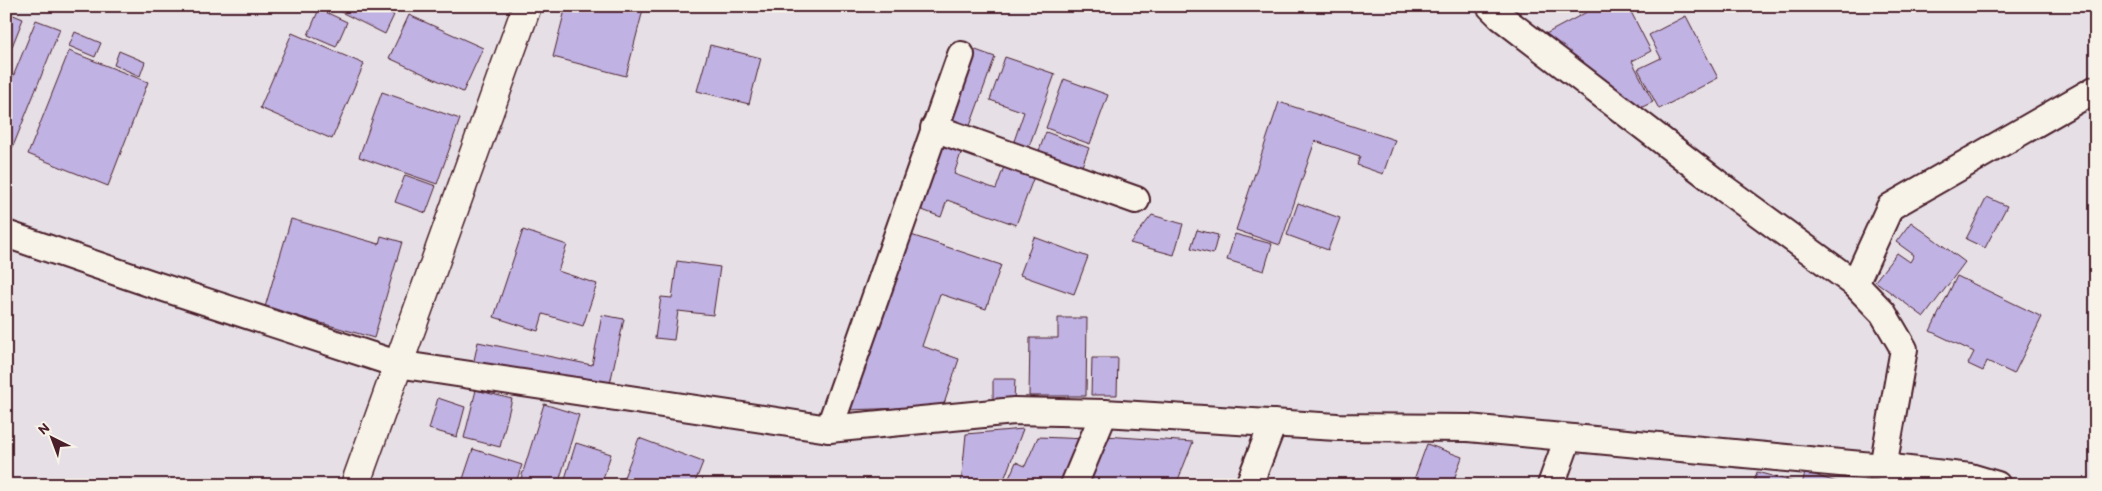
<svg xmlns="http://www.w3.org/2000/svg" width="2102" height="491" font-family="Itim,sans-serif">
<rect width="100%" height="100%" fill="#e6e0e6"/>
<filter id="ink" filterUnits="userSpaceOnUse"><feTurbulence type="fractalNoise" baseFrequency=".02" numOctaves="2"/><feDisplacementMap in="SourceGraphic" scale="10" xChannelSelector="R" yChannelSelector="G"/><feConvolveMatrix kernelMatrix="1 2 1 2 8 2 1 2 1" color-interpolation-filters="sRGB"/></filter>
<g filter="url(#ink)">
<g fill="#c0b2e3" stroke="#4a1f2b">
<polygon points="329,6 376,6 394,15 385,34"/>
<polygon points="566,6 644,6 626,76 553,57"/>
<polygon points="1598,6 1628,6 1651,51 1632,61 1653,102 1636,110 1540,37"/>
<polygon points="2086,6 2096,6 2096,24"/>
<polygon points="319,9 347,22 336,47 308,35"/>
<polygon points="6,12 23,19 9,54 6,53"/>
<polygon points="409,15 483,48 463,92 389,58"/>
<polygon points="1686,16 1718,78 1659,109 1638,69 1661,58 1649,35"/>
<polygon points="36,20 60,29 12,149 6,147 6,94"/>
<polygon points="75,32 101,43 95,57 69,46"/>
<polygon points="292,33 364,64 332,139 260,108"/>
<polygon points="710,45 761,58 749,104 697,91"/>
<polygon points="973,49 995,57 967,134 944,126"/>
<polygon points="69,51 148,82 108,186 28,154"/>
<polygon points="119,51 145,62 140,76 114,65"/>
<polygon points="1005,57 1055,74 1027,152 1012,147 1024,112 990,100"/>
<polygon points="1064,79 1108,95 1090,144 1046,128"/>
<polygon points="382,92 460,119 437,184 359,157"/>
<polygon points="1279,102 1395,140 1383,174 1357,165 1360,156 1315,141 1280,245 1236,230"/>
<polygon points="1046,132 1089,148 1080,171 1037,156"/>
<polygon points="938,142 962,150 954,174 996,189 1006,161 1036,171 1016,225 947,200 941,217 914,207"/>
<polygon points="405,175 436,186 426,213 395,202"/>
<polygon points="1987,197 2007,206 1985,248 1966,239"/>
<polygon points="1298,203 1340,218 1328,250 1287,235"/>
<polygon points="1152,215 1183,224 1174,255 1130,243"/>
<polygon points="291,219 379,244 381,236 402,242 374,338 265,307"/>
<polygon points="1911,222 1965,262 1924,317 1875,281 1897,253 1910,262 1914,255 1896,242"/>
<polygon points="523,230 567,245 558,271 597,284 583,326 543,314 538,331 494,317"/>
<polygon points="1197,230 1218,235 1213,254 1191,248"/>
<polygon points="905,233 1001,265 986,309 940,294 922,346 959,359 943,407 844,410"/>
<polygon points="1235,234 1272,244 1264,271 1227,260"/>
<polygon points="1034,237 1088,257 1074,294 1020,275"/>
<polygon points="677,261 720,267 713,315 678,311 674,340 655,338 661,297 672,298"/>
<polygon points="1957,276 2042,317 2014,374 1987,361 1983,371 1968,364 1974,352 1930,331"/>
<polygon points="602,315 624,319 608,393 473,365 478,342 592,365"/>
<polygon points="1058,318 1087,318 1086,396 1029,396 1030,338 1058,338"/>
<polygon points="1092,358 1118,358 1117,395 1091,395"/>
<polygon points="993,379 1015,379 1014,400 993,400"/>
<polygon points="476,390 512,399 500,447 464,438"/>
<polygon points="438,398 465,407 457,437 429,429"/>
<polygon points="544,404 579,415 558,485 519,485"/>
<polygon points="1023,429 1002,485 961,485 966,434"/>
<polygon points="1105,436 1193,442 1176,485 1085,485"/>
<polygon points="1038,437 1088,439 1069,485 1047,485 1038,481 1036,485 1006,485 1016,462 1025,466"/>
<polygon points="639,438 703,462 694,485 621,485"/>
<polygon points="576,443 611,454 601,485 563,485"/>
<polygon points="1427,444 1462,457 1452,485 1412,485"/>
<polygon points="473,449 522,465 515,485 461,485"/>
<polygon points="1757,472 1797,483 1797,485 1753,485"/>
<polygon points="1805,472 1846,485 1802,485"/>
</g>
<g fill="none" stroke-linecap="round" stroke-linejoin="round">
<defs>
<g id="street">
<polyline points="1490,6 1501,17 1725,189 1855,284 1883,313 1904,349 1883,467"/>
<polyline points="934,128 1136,200"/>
<polyline points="6,234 149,283 397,364 829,429 1014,411 1104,413 1337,427 1468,428 1883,467 1970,477 1997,485"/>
<polyline points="1855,284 1890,207 2096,89"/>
<polyline points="829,429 961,55"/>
<polyline points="1074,485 1104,413"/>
<polyline points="1249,485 1273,423"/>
<polyline points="1551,485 1568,438"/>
</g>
<polyline id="secondary" points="355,485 527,6"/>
</defs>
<use href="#street" stroke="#4a1f2b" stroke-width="30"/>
<use href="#secondary" stroke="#4a1f2b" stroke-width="31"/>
<use href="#street" stroke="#f7f3e8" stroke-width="26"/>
<use href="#secondary" stroke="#f7f3e8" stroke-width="28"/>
</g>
</g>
<rect width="2102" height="491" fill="none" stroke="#f7f3e8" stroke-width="25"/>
<rect x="12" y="12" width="2077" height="466" fill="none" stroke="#4a1f2b" stroke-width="2" filter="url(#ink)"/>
<g transform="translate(52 438) rotate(318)" stroke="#f7f3e8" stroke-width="4" paint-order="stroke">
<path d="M0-4L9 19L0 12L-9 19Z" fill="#4a1f2b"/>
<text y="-8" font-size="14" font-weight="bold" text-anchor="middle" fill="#4a1f2b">N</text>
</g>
</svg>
